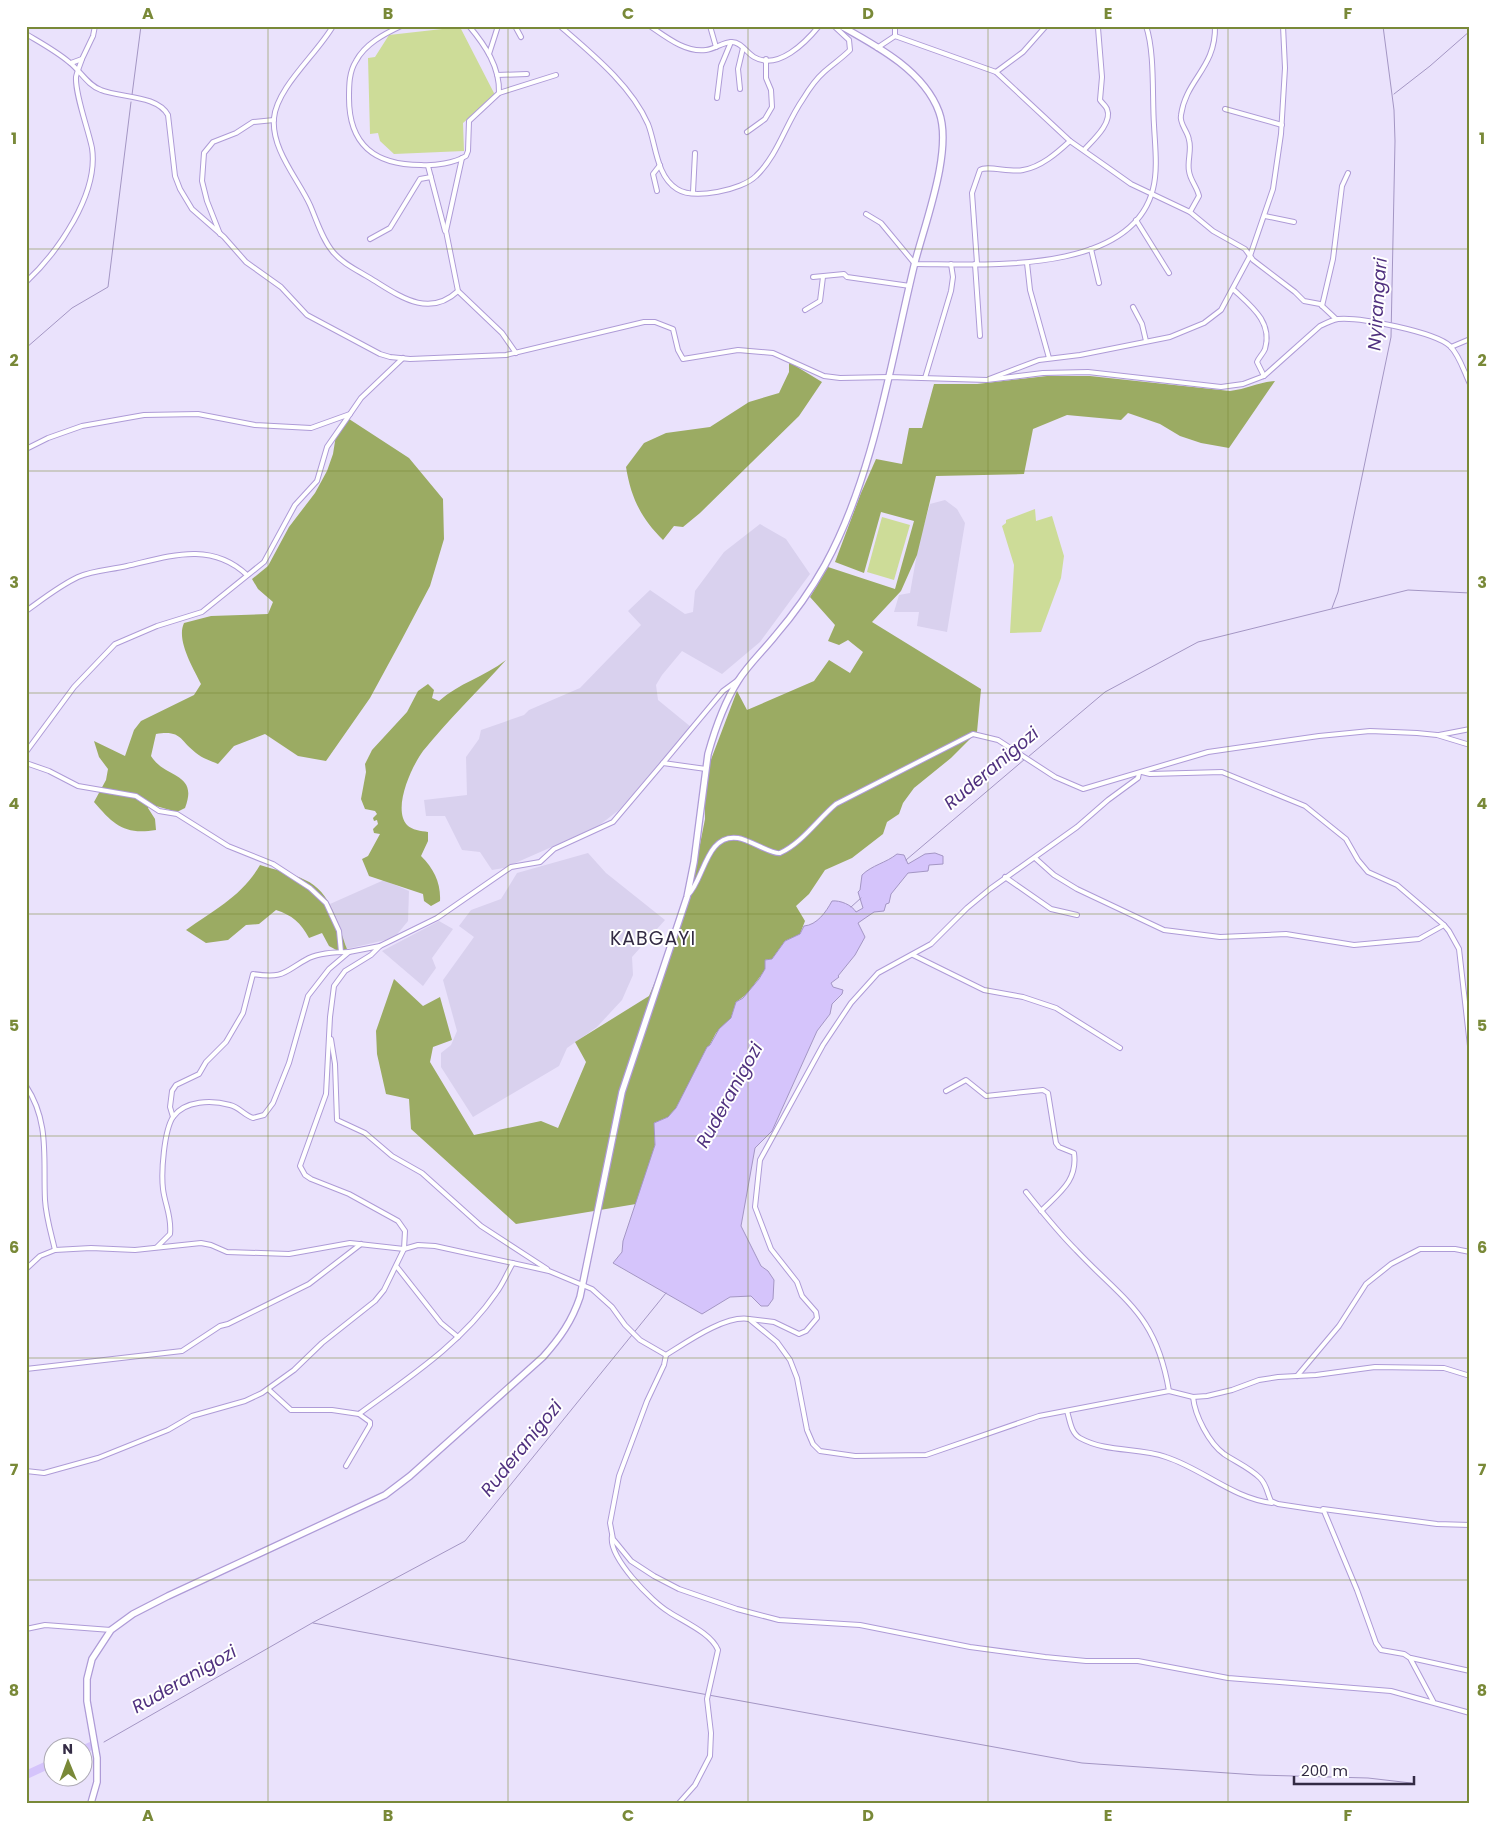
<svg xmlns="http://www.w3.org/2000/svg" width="1496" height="1829" font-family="Poppins,sans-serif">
<rect width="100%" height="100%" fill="#eae2fc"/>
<g fill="#d9d1ee">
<polygon points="945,500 957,509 965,523 947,632 917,626 919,612 894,612 899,595 910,593 919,542 930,504"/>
<polygon points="760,524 786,539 810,574 760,642 722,674 682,651 662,675 656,685 658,700 691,727 619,810 597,827 504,868 492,870 480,852 462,850 445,816 426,816 424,800 467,795 466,757 479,739 481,730 524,715 529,710 580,688 641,625 628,611 650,590 685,614 693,612 695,591 724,552"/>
<polygon points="588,853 606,873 665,920 632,957 633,975 622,1000 597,1027 567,1048 559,1066 473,1117 441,1067 441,1053 451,1045 457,1031 443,980 474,937 459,926 471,910 501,899 517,873"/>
<polygon points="384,880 409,891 408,921 394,938 347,949 330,904"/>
<polygon points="439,921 453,929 432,958 436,968 423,986 382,951"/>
</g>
<g fill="#cddc98">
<polygon points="460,27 495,95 463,123 464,151 394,154 380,141 378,133 370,134 368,58 375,57 389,35"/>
<polygon points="1035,509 1036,521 1052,516 1064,556 1061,578 1041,632 1010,633 1014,565 1002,526 1006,523 1006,520"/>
<polygon points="882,517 910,525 894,580 867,572"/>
</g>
<g fill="#9bab63">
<path d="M789,362L822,382L799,416L700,513L683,527L674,526L663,540C641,518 631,498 626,467L644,443L666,433L710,427L749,402L779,393L789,372Z"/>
<path d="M1047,376H1090L1230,391C1247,389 1259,382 1275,381L1229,448L1201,443L1180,436L1160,424L1128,413L1121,420L1067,415L1033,429L1024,474L936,476L917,555L901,591L872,622L981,689L977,732L951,758L914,788L903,803L899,814L887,822L883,834L852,858L825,870L809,894L796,906L805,921L800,934L785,941L772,959L765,960V969L762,974L747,994L736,1002L731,1018L716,1033L676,1108L668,1117L654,1123L655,1145L636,1204L516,1224L411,1129L409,1099L386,1094L377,1054L376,1031L394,979L423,1006L440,997L452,1040L433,1047L430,1062L474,1135L541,1121L558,1128L586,1062L575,1042L649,996L689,900L705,819L704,778L737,691L747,710L814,681L829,660L850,673L863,652L848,640L839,645L828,641L835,625L810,597L828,567L895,589L914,521L881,512L864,573L835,562L861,493L876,459L902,464L909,428H922L934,384H977Z"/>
<path d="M346,417L409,458L443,499L444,539L430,586L401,641L370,698L326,761L298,756L265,734L234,746L218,764C211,761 202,758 196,753C179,740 182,730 156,734L151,756C165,779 199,772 185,808L177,812L149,804L148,808L155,819L156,830C124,835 114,825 94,802L106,780L108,769L99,757L94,741L125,756L134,730L141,721L194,695L201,684C193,668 176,640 184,623L211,616L268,614L273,602L258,589L252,579L268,566L289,527L315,493L327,471L333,454L336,435Z"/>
<path d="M506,660C479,690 449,719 423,751C412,766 392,808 407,825C412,830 421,831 428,832V841L421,856C434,869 441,883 440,901L431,906L424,901L423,894L369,876L362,859L368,856L380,834L374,833L373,829L378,824L377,820L374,821L373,818L377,814L375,811L365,809L361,799L366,772L365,764L372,750L407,712L418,691L428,684L434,690L432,698L439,701C459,683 484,677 506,660Z"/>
<path d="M260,865C275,870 292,873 305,880C331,891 338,925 347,949L340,952L329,946L322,933L309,938C301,923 292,915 276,910L259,924L246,925L228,940L206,943L186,930C215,909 242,896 260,865Z"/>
</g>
<path fill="#d5c4fb" stroke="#a496c4" d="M935,853L943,856V864L929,865L928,871L908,873L891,894L889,903L886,904L884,911L874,912L858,923L865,937L855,955L838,976L839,977L831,983L833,987L843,990L842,994L832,1004L830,1014L817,1031L772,1131L755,1148L741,1226L761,1266L768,1271L774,1280L773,1299L768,1306H761L751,1296L730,1297L702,1314L613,1263L622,1252L623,1241L655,1145L654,1123L668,1117L676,1108L707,1047L710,1045L719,1029L731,1018L736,1002L743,998L759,979L765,969V960L772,959L785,941L800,934L804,926C817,925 826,912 832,901C840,900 852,905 856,912L863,908L858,892L860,890L862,875C872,865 886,863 897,854L904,855L908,864L925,854Z"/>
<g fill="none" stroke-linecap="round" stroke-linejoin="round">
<g stroke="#a496c4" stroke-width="1">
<polyline points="1394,94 1430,66 1470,31"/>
<polyline points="132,95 141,26"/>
<polyline points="26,348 72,308 108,287 131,102"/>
<polyline points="1332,608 1338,592 1391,337 1395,141 1394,110 1383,26"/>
<polyline points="1028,757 1105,692 1198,642 1408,590 1470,593"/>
<polyline points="906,860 1025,759"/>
<polyline points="851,907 861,898"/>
<polyline points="313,1623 1082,1763 1257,1775 1368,1778 1411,1783"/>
<polyline points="104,1742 312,1623 465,1541 666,1293"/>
</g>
<g stroke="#d5c4fb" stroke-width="8">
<polyline points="82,1750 91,1746"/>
<polyline points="26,1775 52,1763"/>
</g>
<defs>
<g id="minor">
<path d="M333,26C317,54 277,87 274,118C271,149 298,179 310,205C317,221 322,239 333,252C343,264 357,270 370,278C398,295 428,319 458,291"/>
<path d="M401,26C384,34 365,44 356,61C349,72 349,85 349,98C349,146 376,165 421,165C435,166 454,163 466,156L468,151L469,121L499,93C500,67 485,45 469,26"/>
<polyline points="515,26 521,37"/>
<path d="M560,26C591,53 631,85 648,124C656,144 656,176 677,189C694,200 742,190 756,176C778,155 786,123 803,99C809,89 816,79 824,72C833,64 842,58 850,50L849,40L834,26"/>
<path d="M650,26C666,37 686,53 706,50C715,49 723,42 732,42C741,42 747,53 754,57C778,71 806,42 819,26"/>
<polyline points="710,26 716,47"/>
<polyline points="895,26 895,36"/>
<path d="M26,34C41,43 56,51 69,62C80,70 87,85 101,90C121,98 157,95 168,115L175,176L180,189L192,209L224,237L246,262L281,287L307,315L380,354L390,357L410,359L506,355L644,322H655L673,329L678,350L683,359L738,350L773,353L824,376L840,378L889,377L987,380L1043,373L1088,372L1221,387L1243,384L1264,376L1320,326C1326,323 1332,320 1338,319C1360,317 1435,332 1450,346C1460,356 1464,372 1470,384"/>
<polyline points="877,48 895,36 996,72 1070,141 1107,167 1131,184 1190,212 1213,231 1245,249 1253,260 1295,292 1304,301 1320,304 1336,319"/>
<polyline points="489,54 498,26"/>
<polyline points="71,63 82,59 93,36 95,26"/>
<polyline points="996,72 1023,52 1046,26"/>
<polyline points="497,75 527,74"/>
<polyline points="740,89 738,69 743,48"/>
<polyline points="499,93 556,75"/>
<polyline points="717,98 721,66 731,42"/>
<polyline points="1225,109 1282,125"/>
<polyline points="747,132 765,119 772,107 771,90 766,78 766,59"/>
<path d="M1084,150C1092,141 1113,123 1107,109C1106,106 1102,103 1100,100L1102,77L1098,28"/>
<polyline points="462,158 446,231 458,291 502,333 516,353"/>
<polyline points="428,166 445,231"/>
<polyline points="657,191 653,174 660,165"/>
<polyline points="693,192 695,153"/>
<path d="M1190,212L1199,196C1197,187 1190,180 1189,171C1187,161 1192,150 1189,140C1188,131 1179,124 1181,115C1186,79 1216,68 1215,26"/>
<path d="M866,214L881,223L915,264C982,264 1131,276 1153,189C1158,169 1155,146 1154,125C1152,97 1155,52 1146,26"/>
<polyline points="1265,216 1294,222"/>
<polyline points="1136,220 1169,273"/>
<polyline points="220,234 207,201 202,181 204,153 213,142 236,133 253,122 274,120"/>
<polyline points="370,239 390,228 420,179 431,177"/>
<polyline points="1091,249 1099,283"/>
<path d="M977,263L972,193L980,170C987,165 1011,173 1023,170C1041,167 1057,153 1070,141"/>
<polyline points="1027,263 1030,290 1049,358"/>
<polyline points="975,264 980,336"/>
<polyline points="813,277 844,274 847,277 910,286"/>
<path d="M26,282C58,252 99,194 92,148C88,128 75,95 76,77C77,72 80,65 82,59"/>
<path d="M1234,290C1251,306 1273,322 1265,349C1263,354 1259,357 1257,362L1264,376"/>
<polyline points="1322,306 1333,259 1342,186 1348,173"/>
<polyline points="1133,307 1142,324 1146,341"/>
<polyline points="805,310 820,301 823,277"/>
<polyline points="1451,347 1470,339"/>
<polyline points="925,378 951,291 953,277 951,264"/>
<polyline points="989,379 1039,360 1080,355 1170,337 1204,323 1221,310 1250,256 1273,189 1281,134 1285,68 1283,26"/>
<polyline points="26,449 48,438 82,426 144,415 198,414 255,425 311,428 350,414 361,398 403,358"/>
<path d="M26,611C43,599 59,586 78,577C94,570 110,570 127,566C170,556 211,541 247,575"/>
<polyline points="1439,735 1470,729"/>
<polyline points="26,752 74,687 115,644 157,626 202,612 264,562 295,505 317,481 327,447 350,414"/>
<polyline points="26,763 49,771 78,786 136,796 159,811 177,814 228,846 273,864 310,888 326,903 339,931 341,952"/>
<polyline points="663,763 723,691 738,680"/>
<polyline points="1142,772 1150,774 1222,772 1305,806 1346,839 1358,860 1368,872 1397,885 1444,925"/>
<polyline points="1035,858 1054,875 1077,889 1164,930 1220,937 1286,934 1354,945 1419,939 1444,925 1449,931 1459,949 1470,1046"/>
<polyline points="1005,877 1051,909 1077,915"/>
<path d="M688,895C704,880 706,833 738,838C750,840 773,855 780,853C802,843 818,819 836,804L973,734L998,740L1055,777L1083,789L1208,752L1319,736L1370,731L1417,733L1437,735L1470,745"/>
<polyline points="913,955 984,990 1023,997 1056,1008 1120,1048"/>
<polyline points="331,1039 335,1064 337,1120 365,1133 392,1156 422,1173 481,1226 547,1269"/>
<path d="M26,1086C50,1122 43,1159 45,1200C46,1217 51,1233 55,1250"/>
<path d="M946,1091L966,1080L986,1096L1043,1090L1048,1093L1056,1143L1059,1147L1074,1153C1078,1181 1059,1193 1041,1211"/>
<path d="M173,1117L170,1107L172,1091L176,1085L199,1074L206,1062L226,1042L243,1013L253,974C286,979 284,971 309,958C320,953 336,952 349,952"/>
<path d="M1026,1192C1042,1212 1058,1232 1076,1250C1125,1302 1156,1314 1169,1391"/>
<path d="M157,1247L170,1234C172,1217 165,1205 163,1189C161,1172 164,1131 173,1117C185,1100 212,1100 230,1105C239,1107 244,1115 253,1118L264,1115L273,1103L289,1063L308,996L329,969L349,952L380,946L437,918L511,867L540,862L554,849L613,822L663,763L706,769"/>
<polyline points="397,1267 441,1323 458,1337"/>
<polyline points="26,1269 40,1256 55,1250 91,1248 135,1250 201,1243 211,1245 227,1252 289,1254 350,1243 404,1249 418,1245 435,1246 549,1271 592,1289 612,1307 625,1325 640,1340 666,1355"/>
<polyline points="749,1319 774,1322 799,1334 806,1331 817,1318 816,1312 802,1296 797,1282 771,1249 755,1207 760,1160 823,1045 851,1003 878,973 931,944 967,908 990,889 1077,827 1108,800 1138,778 1139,773"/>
<polyline points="26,1369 182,1351 220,1326 228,1324 309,1284 361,1244"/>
<polyline points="1297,1376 1339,1326 1366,1284 1391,1264 1420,1249 1455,1249 1470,1252"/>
<path d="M1470,1376L1444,1368L1375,1367L1316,1375L1278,1377L1259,1380L1232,1390L1207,1396L1193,1397L1169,1391L1039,1416L926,1455L855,1456L820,1451L813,1444L807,1430L797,1378L790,1360L777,1342L749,1319C725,1315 687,1342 666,1355L664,1365L647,1401L619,1476L610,1523L613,1539L631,1561L654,1576L679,1589L737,1609L779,1620L860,1625L970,1647L1045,1657L1086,1661H1138L1228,1678L1391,1691L1470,1713"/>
<path d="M268,1389L291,1410H332L359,1414C408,1378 461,1344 496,1293C503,1284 507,1273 513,1263"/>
<path d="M1193,1397C1195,1416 1209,1443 1224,1454C1236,1462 1250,1468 1260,1478C1267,1485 1267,1493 1271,1501L1278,1504L1324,1511L1357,1590L1376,1643L1381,1650L1404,1654L1410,1658L1433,1701"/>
<path d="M1067,1411C1070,1421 1071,1433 1080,1438C1107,1453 1138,1447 1166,1457C1203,1469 1232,1498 1272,1503"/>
<polyline points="346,1466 370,1425 370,1422 359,1414"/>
<polyline points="26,1471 44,1473 98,1458 168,1430 192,1416 245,1401 262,1393 294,1370 322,1343 375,1301 384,1290 404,1249 405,1231 398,1221 349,1194 311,1179 305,1175 300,1166 326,1094 330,1017 334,986 345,971 371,955 380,946"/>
<polyline points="1323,1509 1437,1524 1470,1525"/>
<path d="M612,1536C608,1557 652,1602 669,1612C684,1622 711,1633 718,1650L707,1699L711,1733L710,1756L695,1785L679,1803"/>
<polyline points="26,1629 45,1625 111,1630"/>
<polyline points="1411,1658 1470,1671"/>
</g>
<path id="highway" d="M91,1803L97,1782V1758L87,1701V1679L92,1659L111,1630L133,1614L168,1596L385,1495L410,1476L543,1357C560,1338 572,1321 580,1297L622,1092L687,897L694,862L708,754C715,729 724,703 738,681C748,665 763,651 775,636C794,614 811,590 825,565C874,476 891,360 915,262C925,223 953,150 939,112C924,71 877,46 841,26"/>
</defs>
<use href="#minor" stroke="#ae9bd7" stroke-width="6"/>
<use href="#highway" stroke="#ae9bd7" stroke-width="8"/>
<use href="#minor" stroke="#fff" stroke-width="4"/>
<use href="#highway" stroke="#fff" stroke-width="5.5"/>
</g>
<path fill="none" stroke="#798938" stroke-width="1" stroke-opacity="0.55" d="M268,26V1803M508,26V1803M748,26V1803M988,26V1803M1228,26V1803M26,249H1470M26,471H1470M26,693H1470M26,914H1470M26,1136H1470M26,1358H1470M26,1580H1470"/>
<g text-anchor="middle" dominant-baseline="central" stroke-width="4" stroke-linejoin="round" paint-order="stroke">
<g font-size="18" font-style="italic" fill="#50317f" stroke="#fff">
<text transform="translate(1377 304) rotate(-86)">Nyirangari</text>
<text transform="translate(991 768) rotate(-40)">Ruderanigozi</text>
<text transform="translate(729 1095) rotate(-61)">Ruderanigozi</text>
<text transform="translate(521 1448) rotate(-51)">Ruderanigozi</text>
<text transform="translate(184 1679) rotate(-30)">Ruderanigozi</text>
</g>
<g font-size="19" letter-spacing="1" fill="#332b44" stroke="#fff">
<text x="653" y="938">KABGAYI</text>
</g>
</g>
<rect width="1496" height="1829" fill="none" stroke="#ffffff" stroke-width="55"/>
<g transform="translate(68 1762) rotate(359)"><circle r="24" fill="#ffffff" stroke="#adaab4"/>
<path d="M0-4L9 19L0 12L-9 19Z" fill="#798938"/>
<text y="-8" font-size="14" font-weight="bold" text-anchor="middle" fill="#332b44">N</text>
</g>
<path d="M1294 1776v8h120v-8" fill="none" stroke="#332b44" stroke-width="2.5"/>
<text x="1301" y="1776" font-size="15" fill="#332b44" stroke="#ffffff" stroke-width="4" paint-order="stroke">200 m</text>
<rect x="28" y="28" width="1440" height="1774" fill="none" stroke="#798938" stroke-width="2"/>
<g font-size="16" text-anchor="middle" font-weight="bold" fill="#798938">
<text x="148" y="19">A</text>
<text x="388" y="19">B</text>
<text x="628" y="19">C</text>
<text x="868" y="19">D</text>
<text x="1108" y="19">E</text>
<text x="1348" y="19">F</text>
<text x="14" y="144">1</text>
<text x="1482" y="144">1</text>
<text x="14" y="366">2</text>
<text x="1482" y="366">2</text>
<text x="14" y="588">3</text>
<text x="1482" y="588">3</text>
<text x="14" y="809">4</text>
<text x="1482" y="809">4</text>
<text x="14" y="1031">5</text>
<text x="1482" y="1031">5</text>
<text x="14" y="1253">6</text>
<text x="1482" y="1253">6</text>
<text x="14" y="1475">7</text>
<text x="1482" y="1475">7</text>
<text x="14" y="1696">8</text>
<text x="1482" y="1696">8</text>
<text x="148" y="1821">A</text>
<text x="388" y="1821">B</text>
<text x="628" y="1821">C</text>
<text x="868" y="1821">D</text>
<text x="1108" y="1821">E</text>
<text x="1348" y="1821">F</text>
</g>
</svg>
